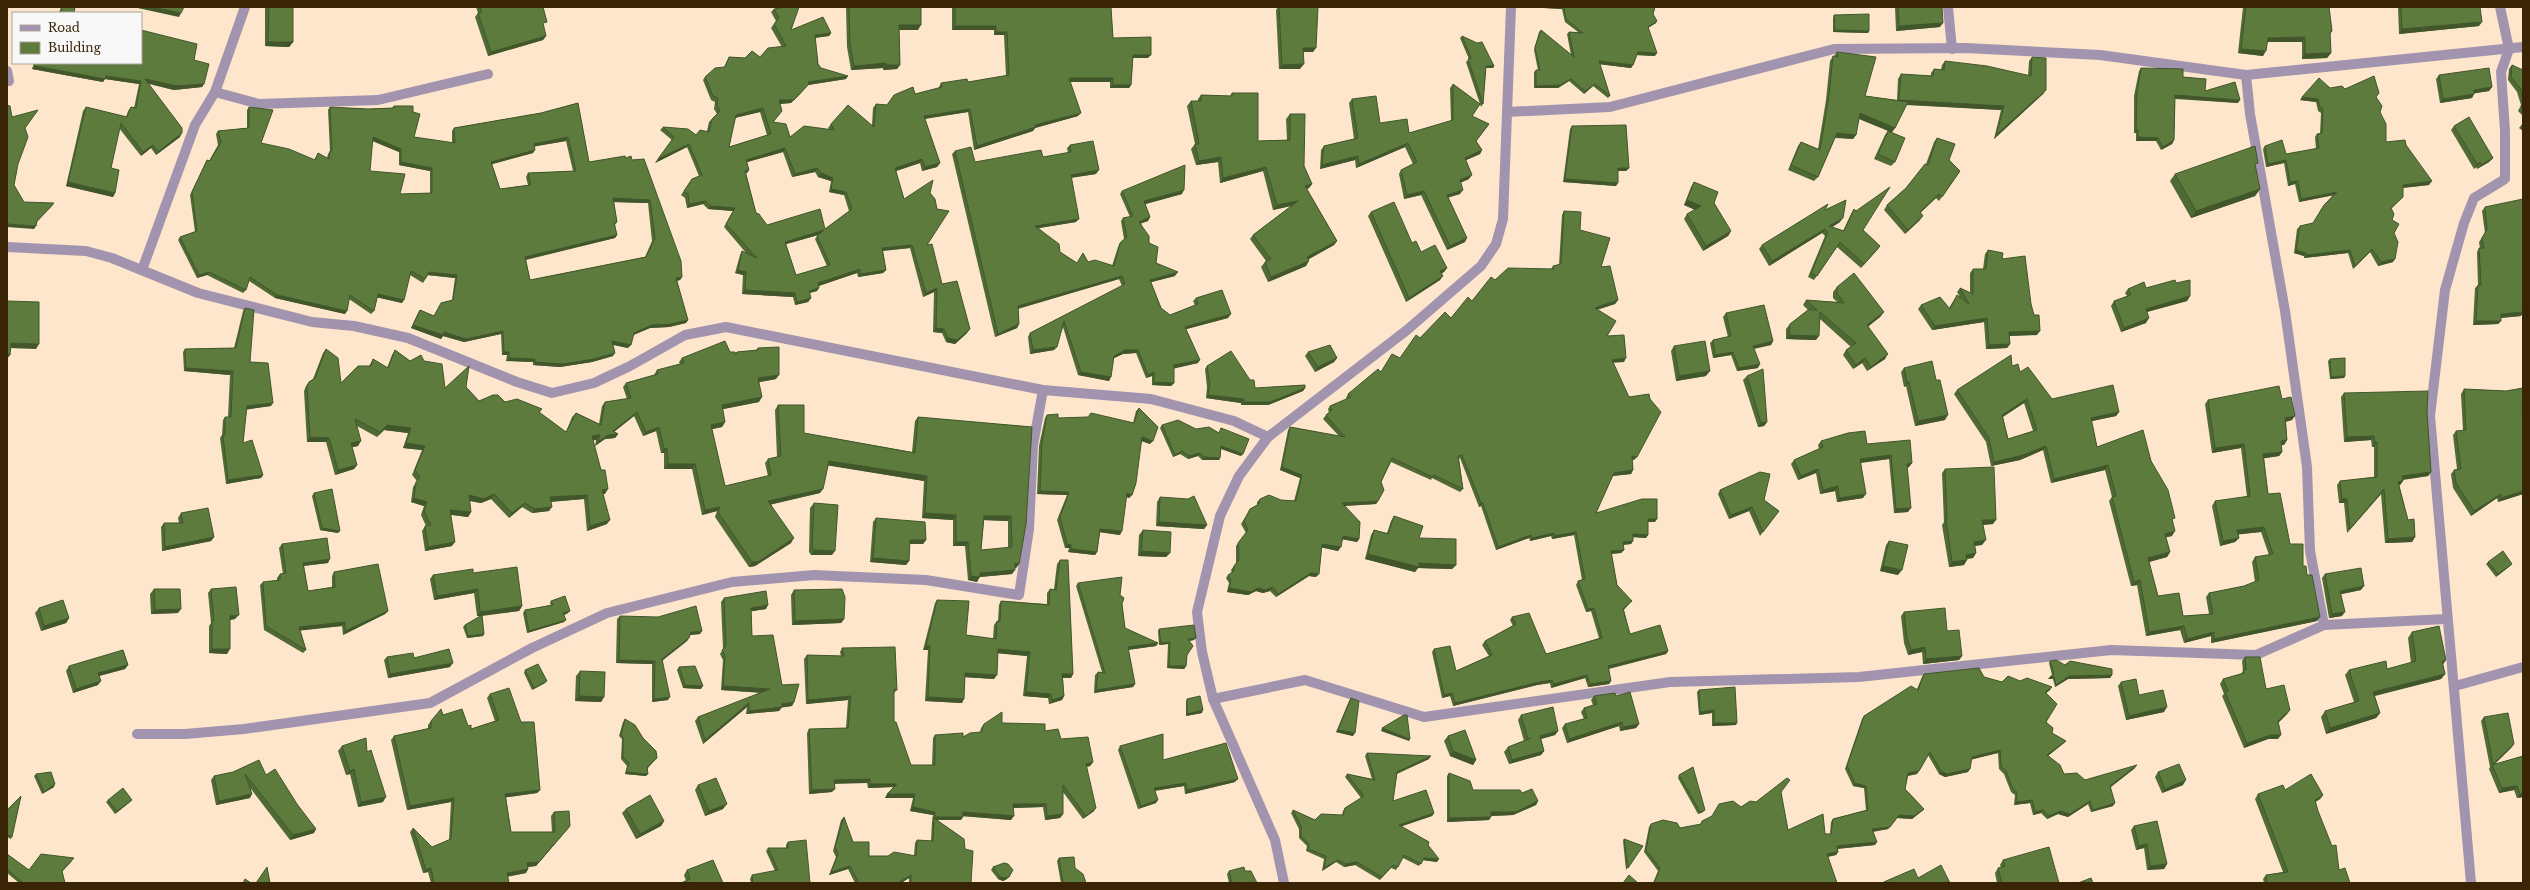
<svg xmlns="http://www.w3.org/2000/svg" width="2530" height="890" font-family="'Libre Baskerville',serif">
<rect width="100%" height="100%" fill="#fee6cc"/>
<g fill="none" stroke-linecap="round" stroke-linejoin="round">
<g stroke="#a293ae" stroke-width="10">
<polyline points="1948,7 1952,49"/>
<polyline points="7,71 9,81"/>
<polyline points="2246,75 2250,114 2285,311 2307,467 2310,551 2324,625"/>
<polyline points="215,92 259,104 378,100 488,74"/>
<polyline points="1507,112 1610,107 1834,49 1966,48 2100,55 2246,75 2523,47"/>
<polyline points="7,247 86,251 112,258 198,293 312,322 354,326 408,338 517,382 552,393 594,383 630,366 685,335 726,327 1043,390 1151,399 1234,421 1268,437"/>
<polyline points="142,270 195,125 215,92 245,7"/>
<polyline points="2455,686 2523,667"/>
<polyline points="1213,699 1305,680 1424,717 1670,682 1859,677 2111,650 2256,655 2324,625 2446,619"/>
<polyline points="137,734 185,734 244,729 430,703 532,648 607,613 732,582 814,575 926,580 1019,595 1029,529 1033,445 1043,390"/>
<polyline points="1284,883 1275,840 1213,699 1202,652 1197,612 1220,516 1239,476 1268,437 1407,330 1481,266 1496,244 1503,219 1511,7"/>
<polyline points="2471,883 2430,416 2445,290 2464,223 2474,198 2505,179 2505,131 2501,72 2509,49 2500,7"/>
</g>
</g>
<g fill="#506a34" fill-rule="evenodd">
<polygon points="61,7 75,7 74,13 59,13"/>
<polygon points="265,7 293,7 293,42 289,47 265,46"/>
<polygon points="476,7 543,7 543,27 546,36 543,40 488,56 475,17 478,13"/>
<polygon points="846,7 921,7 918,30 899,30 900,65 897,69 883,70 883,68 851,70 847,47"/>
<path d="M952,7H1111L1113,38L1148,58H1133L1131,85L1129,88H1110V82H1070L1078,116L1035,128L1033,131L974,150L968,112L925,119L940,163L937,167L922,171L920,163L896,171L904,199L930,193L927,245L942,284L967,333L955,344L946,342L942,333L933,332L934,292L923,297L910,248L883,251L886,270L883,273L858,277L857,273L819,286L817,291L809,293L811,298L808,302L795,305L793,297L742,294L743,275L735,273L740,255L742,251L747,254L724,227L733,211L708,209L703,204L687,208L685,198L681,195L692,179L699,176L687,147L655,163L672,140L660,130L663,127L696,135L707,131L709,122L717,114L714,109L715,102L711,100L703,80L705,77L724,67L729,57L745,58L760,57L782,47L771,28L776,21L771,12L774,9L791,30L831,33L829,36L815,38L818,64L821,68L846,79L808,85L791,103L780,104L782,111L773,122L790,137L829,129L828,128L831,124L872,125L873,108L876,104L887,105L915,94L939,88V87L941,83L968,82L1006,76L1004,35H994V30H952ZM760,112L767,135L729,147L735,118ZM783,152L792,177L815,172L818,177L831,181L829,192L844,195L849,211L825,229L767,225L756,213L746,173H747L749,170L747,162ZM818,235L815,239L827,266L796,275L786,244Z"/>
<polygon points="1278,7 1318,7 1313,52 1303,52 1300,69 1279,69 1276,10"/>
<polygon points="1544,7 1655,7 1653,14 1656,23 1648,28 1655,56 1637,55 1633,65 1631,68 1600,64 1610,96 1608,98 1593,86 1584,94 1569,81 1558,88 1534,88 1534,72 1536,70 1538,70 1534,50 1539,32 1541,30 1571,55 1567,34 1569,32 1578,32 1565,22 1562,9 1544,8"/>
<polygon points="1895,7 1942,7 1940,27 1896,31"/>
<polygon points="2243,7 2329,7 2332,31 2330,35 2331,53 2327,58 2302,59 2302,42 2267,42 2263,56 2238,53"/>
<polygon points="2398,7 2480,7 2479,26 2399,34"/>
<polygon points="1834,15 1869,31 1868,33 1833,32 1833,18"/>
<polygon points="1462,36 1494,66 1493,68 1486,68 1483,104 1481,107 1480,104 1472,116 1489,124 1476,141 1482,150 1480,154 1466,160 1469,179 1460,183 1460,194 1448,197 1465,242 1447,250 1421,195 1404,199 1399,174 1401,170 1413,164 1405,147 1356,168 1355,160 1320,169 1321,150 1324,146 1354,139 1349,103 1352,99 1380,123 1409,133 1451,121 1450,88 1453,84 1480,104 1466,62 1469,59 1460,38"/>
<polygon points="1837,52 1865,96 1897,100 1898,79 1901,74 1931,76 1931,73 1934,69 1941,70 1942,65 1945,61 2028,76 2029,61 2032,57 2046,90 2043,94 1994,139 2001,110 1906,105 1895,128 1892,132 1895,162 1891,166 1874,159 1885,135 1888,131 1859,119 1856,135 1853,139 1835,138 1818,177 1814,181 1788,170 1798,146 1801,142 1818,149 1826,100 1830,61 1833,56 1834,56"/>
<polygon points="194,60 204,84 202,87 174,90 149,84 180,137 156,155 151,148 141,156 119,128 111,168 115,193 113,197 66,186 83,111 86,107 126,117 128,111 131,107 134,108 139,84 105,79 103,82 32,69 34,63 141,63"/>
<polygon points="2512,65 2523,70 2523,116 2518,111 2521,105 2517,92 2508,80 2509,69"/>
<polygon points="2141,68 2183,77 2205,91 2238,103 2175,99 2174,140 2172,144 2161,150 2156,141 2136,141 2136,133 2134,133 2134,96 2139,71"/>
<polygon points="2439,75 2492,87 2489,91 2474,93 2474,94 2472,98 2440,103 2436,79"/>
<polygon points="2330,88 2345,89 2376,97 2380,112 2386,142 2406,145 2429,185 2403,188 2403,197 2391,209 2392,220 2394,233 2393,262 2378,266 2370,252 2353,269 2348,253 2304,258 2304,256 2294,253 2297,229 2300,226 2313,223 2324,205 2333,195 2299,202 2295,184 2288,186 2284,163 2266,167 2263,149 2265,146 2286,154 2316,149 2315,137 2317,134 2320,134 2321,113 2318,111 2316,102 2300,100"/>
<polygon points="1232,93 1258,141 1287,140 1286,119 1290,114 1304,166 1312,184 1309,188 1307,189 1337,241 1334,245 1308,259 1306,266 1268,282 1261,267 1265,262 1266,261 1250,239 1253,235 1291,206 1273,210 1263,171 1220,183 1218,162 1196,165 1191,149 1195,144 1187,106 1191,101 1198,101 1198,99 1201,95 1230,96"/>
<path d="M578,103L589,162L626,158L632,160L644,159L682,277L680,280L677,281L688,320L686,323L669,327L650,328L633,335L628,348L613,345V356L592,362L560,367L533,365V362L506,361L507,355H502L501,334L464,342L443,336L441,339L411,328L418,313L420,310L434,316L441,303L452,300L455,278L428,275L423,283L410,275L402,303L377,297L374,311L371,314L349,299L345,314L275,298L249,281L246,290L243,293L207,275L197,278L178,240L180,237L195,232L190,195L205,164L207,160L209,161L218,145L216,134L218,131L247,128V110L249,107L261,143L314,160L318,153L327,158L328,154L330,151L328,110L330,107L368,109L392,108L394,106L414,137L452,143V131L454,128L541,113ZM372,141L399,152V165L430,171V193L400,194L370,171ZM566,141L573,171L528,173L526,177L528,185L500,189L492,164L533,153L534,146ZM614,202L648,203L652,241L645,257L530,280L526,260L615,238L617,235L615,225L617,222Z"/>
<polygon points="2523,123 2523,131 2519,128"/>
<polygon points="1572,126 1629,168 1626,171 1618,171 1616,186 1563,182 1570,129"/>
<polygon points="2454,126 2493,158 2489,162 2477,169 2476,167 2474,169 2451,130"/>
<polygon points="1937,138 1949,160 1960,171 1939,201 1936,198 1920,213 1920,220 1905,234 1884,210 1887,205 1906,188 1926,164 1934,142"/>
<polygon points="1070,145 1096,174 1071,178 1076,222 1039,228 1060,252 1077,263 1088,262 1112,266 1118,247 1120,243 1124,239 1121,221 1123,218 1130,217 1120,194 1122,191 1182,194 1145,204 1150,217 1148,221 1141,223 1156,263 1175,276 1151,282 1161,308 1170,315 1195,305 1193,301 1196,298 1228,318 1186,329 1198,363 1174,368 1174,383 1171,386 1152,385 1152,376 1146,378 1136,353 1123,354 1114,358 1109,381 1078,375 1063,327 1054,350 1030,354 1028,337 1030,333 1122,286 1119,279 1018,309 1019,324 1017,328 995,337 952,154 955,151 975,162 1043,157 1068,153 1067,148"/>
<polygon points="2255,167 2260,189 2255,196 2191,218 2170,181 2175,174"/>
<polygon points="1694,182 1714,203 1731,231 1728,236 1703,251 1684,219 1687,214 1695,210 1684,205 1691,187"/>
<polygon points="2485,207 2521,316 2501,318 2501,321 2498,324 2473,325 2475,288 2478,285 2477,252 2479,248 2480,248 2479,242 2485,233 2482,211"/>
<polygon points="1854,209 1863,230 1880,246 1877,250 1861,268 1837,247 1814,280 1808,277 1825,236 1822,233 1769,266 1759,249 1762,245 1825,210 1840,222 1832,227 1843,231 1851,214"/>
<polygon points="1564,211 1580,230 1601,267 1618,300 1615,304 1597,310 1607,336 1624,362 1613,362 1634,460 1632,460 1633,470 1631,474 1612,476 1596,513 1655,522 1648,522 1648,535 1646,538 1633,537 1633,541 1631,544 1623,545 1624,550 1621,553 1611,554 1617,585 1629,604 1624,610 1630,634 1668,651 1666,654 1609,669 1611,681 1609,684 1588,687 1585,678 1551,688 1550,683 1537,685 1453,706 1450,696 1442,698 1432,652 1434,649 1456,671 1489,656 1482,645 1485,641 1513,626 1510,620 1512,617 1546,654 1599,638 1591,611 1586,612 1576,585 1578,581 1582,580 1574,535 1552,539 1551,536 1530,541 1529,538 1496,550 1481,506 1479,507 1460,458 1459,459 1463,489 1460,492 1432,478 1431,480 1391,462 1381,482 1378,501 1376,504 1345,506 1359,539 1357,542 1342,539 1338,551 1321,547 1316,577 1309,576 1276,597 1270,591 1263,593 1256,591 1248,595 1227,592 1229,583 1226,578 1228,575 1232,573 1231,570 1236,563 1236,546 1246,533 1241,524 1250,509 1257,506 1257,502 1260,499 1294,501 1300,478 1280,470 1288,430 1290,427 1339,436 1323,419 1326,415 1329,413 1328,409 1330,406 1347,399 1346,398 1348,394 1381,372 1392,354 1400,358 1420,338 1451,318 1472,301 1495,280 1551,269 1553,266 1559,265 1562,215"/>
<polygon points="1371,212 1412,243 1421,252 1447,268 1444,272 1442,273 1440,280 1406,302 1368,216"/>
<polygon points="1988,250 2002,259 2031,304 2037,335 2009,336 2010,344 2007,348 1986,349 1984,322 1932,330 1918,309 1921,305 1949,308 1957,295 1960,297 1957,292 1960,288 1970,293 1970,273 1973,269 1983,269 1985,254"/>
<polygon points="2176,283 2190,296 2187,301 2147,312 2146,323 2121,332 2111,306 2114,301 2127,296 2125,293 2128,289 2146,288"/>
<polygon points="1837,287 1884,312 1880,317 1868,326 1885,359 1867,371 1862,363 1853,369 1843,355 1846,350 1851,347 1820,319 1816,340 1786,339 1786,329 1790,324 1808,310 1803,305 1806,300 1837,302 1833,298 1833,292"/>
<polygon points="245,308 250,362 271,406 246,409 243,443 263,475 261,478 226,484 220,438 222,435 223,420 225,417 228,417 230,375 184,371 183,352 185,349 234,348 243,311"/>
<polygon points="1726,313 1773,341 1771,345 1754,349 1758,368 1737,371 1731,355 1713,358 1710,343 1713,340 1728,337 1723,317"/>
<polygon points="1674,346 1706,376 1676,381 1671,351"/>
<path d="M758,348L776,379L759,382V402L722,409L725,422L722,427L712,429L725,486L768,476L765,463L768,459L777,457L775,410L778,405L804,433L912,452L915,421L918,417L1032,427L1019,564L1016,568H1015L1012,574L980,577L977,582L968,580L965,546H953V520L922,518L924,481L828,465L820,493L771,504L791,543L755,566L749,567L715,517L717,511L702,515L692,469H664V453H661L656,431L643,436L634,416L614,432L618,434L615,438L605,439L595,446L596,440H593L605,494H603L607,524L587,531L584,499L551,502L549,511L532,513L522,507L509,518L491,499L481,503L469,501L471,512L468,517L451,515L452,546L425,551L422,531L425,526H426L421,515L424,506L411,502L413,487L417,481L412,475L422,450L403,448L408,433L384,430L377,437L357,426L358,446L352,447L357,465L354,469L335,475L326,442H307L304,391L306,386L309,382L313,379L323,353L326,349L341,383L369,366L373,359L387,368L392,355L395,350L410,361H424L445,388L466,387L479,401L505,402L542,409L539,413L566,432L572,417L576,413L599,424L602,406L605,402L627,399L623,387L626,383L654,375L657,370L680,364L679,362L682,358L730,352L736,353L737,352L756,350ZM984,520L1008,521V548L981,550Z"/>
<polygon points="1308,352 1337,358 1334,362 1315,372 1305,356"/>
<polygon points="2330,359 2345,376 2344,378 2330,379 2328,361"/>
<polygon points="1207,366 1255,388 1305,388 1303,391 1268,405 1241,405 1241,403 1206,398 1207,387 1205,369"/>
<path d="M2012,366L2052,399L2119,412L2116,416L2091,421L2097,447L2151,461L2172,522V536L2166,537L2170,552L2167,557L2149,562L2158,596L2183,616L2209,614L2206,597L2209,593L2244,586L2255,582L2252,562L2255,557L2269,555L2261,532L2238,534L2239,538L2235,542L2220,546L2212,506L2215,501L2247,497L2241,448L2212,453L2205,404L2208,400L2282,399L2292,420L2286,422L2287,440L2284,445H2281L2282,452L2279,456L2264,458L2268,494L2290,544L2307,575L2317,621L2211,643V636L2184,643L2180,630L2146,636L2137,585L2131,586L2109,501L2112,497L2105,470L2051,483L2043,450L2020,460L1991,466L1986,442L1954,394L1957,390ZM2024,403L2033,431L2008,439L2003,417Z"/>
<polygon points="1904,368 1945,420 1915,426 1906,386 1904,387 1901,372"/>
<polygon points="1747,376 1767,422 1764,426 1758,427 1743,380"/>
<polygon points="2523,388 2523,494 2498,502 2497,498 2471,516 2453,488 2451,474 2454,470 2457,469 2453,435 2456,431 2463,431 2461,394 2464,389 2506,391"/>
<polygon points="2344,393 2427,412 2431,472 2428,476 2403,480 2403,481 2400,485 2399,485 2408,520 2415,537 2412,542 2385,543 2381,494 2347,533 2344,503 2339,503 2337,485 2340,481 2374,477 2374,447 2372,447 2371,440 2344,442 2341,397"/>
<polygon points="1139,408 1150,444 1141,441 1132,495 1129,498 1126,497 1120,535 1100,532 1097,552 1095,555 1068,552 1069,548 1065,548 1057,520 1067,495 1037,494 1039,446 1045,418 1047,415 1058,418 1133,423 1136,411"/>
<polygon points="1162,425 1196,429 1219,433 1221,428 1241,456 1221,449 1220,458 1219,460 1202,460 1198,456 1188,459 1180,454 1173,457 1160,428"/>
<polygon points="1821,441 1867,444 1912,463 1909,467 1907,468 1908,512 1894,513 1889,459 1861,463 1863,498 1837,502 1835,491 1820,494 1816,473 1798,480 1791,464 1794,460 1819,449 1818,445"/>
<polygon points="1945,469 1993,524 1983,525 1982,545 1975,546 1976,553 1973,558 1967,559 1964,565 1949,567 1942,525 1944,522 1942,473"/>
<polygon points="1720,490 1764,500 1779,511 1760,536 1749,511 1729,519 1718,494"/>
<polygon points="314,493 338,533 320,530 312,496"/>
<polygon points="1160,497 1207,525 1204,529 1156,526 1157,502"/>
<polygon points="814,503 832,555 811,555 809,552 810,508"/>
<polygon points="181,513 214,537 211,541 162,551 161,527 164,523 179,523 178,518"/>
<polygon points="1394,516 1419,538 1456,565 1452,569 1418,568 1415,572 1365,559 1371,535 1374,530 1387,533 1391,521"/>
<polygon points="876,518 926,540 923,544 909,544 909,561 906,565 870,562 873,522"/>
<polygon points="1143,530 1170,553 1166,557 1138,556 1139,535"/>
<polygon points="1889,541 1898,575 1880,571 1886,545"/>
<polygon points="282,544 328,563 304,566 308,591 332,587 332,576 334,572 388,611 385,614 343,635 342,626 300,630 306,650 303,653 264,630 260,585 263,582 277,581 277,578 280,574 283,574 279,548"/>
<polygon points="1060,560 1073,674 1071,678 1063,678 1064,696 1062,700 1049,704 1048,698 1023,696 1027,656 998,653 994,679 965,677 962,703 925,701 928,650 923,650 935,603 937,600 966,635 993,639 994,625 997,621 998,621 999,605 1001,601 1047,604 1047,593 1050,589 1054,589 1057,564"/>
<polygon points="2488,562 2510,566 2496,577 2486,564"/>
<polygon points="473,573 522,606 519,611 482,616 484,634 483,636 467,638 463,627 465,625 481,616 477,616 474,593 434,600 430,579 433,575"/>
<polygon points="2325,574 2361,590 2341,594 2342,616 2329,618 2322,578"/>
<polygon points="1078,583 1120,595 1122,604 1125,628 1158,643 1156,646 1128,650 1135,684 1133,687 1094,693 1095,675 1098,672 1102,672 1076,586"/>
<polygon points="154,589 178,613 151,614 150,594"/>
<polygon points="211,589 235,619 230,620 227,654 209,653 209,626 211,623 208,593"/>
<polygon points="794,590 844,619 841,623 792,625 791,595"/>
<polygon points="724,598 766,609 751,611 752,636 782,685 794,702 792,706 782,707 779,711 746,714 747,707 703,744 695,721 698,717 762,693 721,690 723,660 720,654 723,649 721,602"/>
<polygon points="551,601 568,613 564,615 564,622 527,633 523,613 525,610 551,605 550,603"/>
<polygon points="39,608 69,618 66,623 41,631 35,613"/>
<polygon points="1904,612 1947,631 1962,656 1959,660 1923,664 1922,652 1908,655 1904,643 1901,616"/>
<polygon points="620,616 700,634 690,635 687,641 662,661 668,700 652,702 652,664 616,663 617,619"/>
<polygon points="1159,629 1194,640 1190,641 1187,655 1186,666 1184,669 1167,668 1168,644 1159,645 1158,631"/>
<polygon points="2412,632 2443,665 2445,674 2441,679 2375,696 2380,713 2376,718 2326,734 2321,717 2325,711 2354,702 2345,675 2349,670 2387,669 2411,663 2408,638"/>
<polygon points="842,648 897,690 894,693 894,722 911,765 932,765 933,738 935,735 963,737 980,732 981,728 984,724 1002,723 1045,731 1061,739 1093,762 1090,766 1086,767 1094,811 1083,819 1063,792 1063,814 1060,818 1045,820 1043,807 1014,808 1011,820 963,816 961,820 937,820 965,849 971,883 909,883 909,878 901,883 855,883 848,869 829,875 836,857 833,851 841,820 844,817 853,842 869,856 914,856 915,843 917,840 931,841 932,821 933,820 932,820 933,815 910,811 913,798 885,798 893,787 868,788 867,783 834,783 832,792 809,794 807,733 809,729 846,728 848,700 806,704 804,659 807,655 841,656 840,652"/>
<polygon points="387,657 414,658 450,667 388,678 384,660"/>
<polygon points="2245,657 2266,689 2290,710 2287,714 2278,723 2278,739 2268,739 2244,748 2222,696 2224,694 2220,684 2223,679 2241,674 2243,671 2242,661"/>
<polygon points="2050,661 2065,665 2112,675 2110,678 2068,679 2055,687 2053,679 2048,679 2052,675 2049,663"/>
<polygon points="128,665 125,669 99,676 98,685 73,693 66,671 69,666"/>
<polygon points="679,667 701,689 683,688 677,670"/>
<polygon points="525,670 545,683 532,690 524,673"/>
<polygon points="580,671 604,697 601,702 575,701 576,676"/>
<polygon points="1924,674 1984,677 2002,682 2020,681 2050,690 2046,693 2046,722 2052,733 2064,743 2048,756 2064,774 2085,780 2135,768 2111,787 2113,806 2091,812 2088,804 2068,817 2058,814 2047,819 2041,813 2033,815 2030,803 2014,805 2015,795 2011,792 2004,774 1999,769 1998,753 1971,759 1968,772 1945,777 1939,774 1928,755 1917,774 1908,776 1905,789 1924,809 1922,811 1912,819 1897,818 1888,829 1873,832 1875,845 1837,849 1838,852 1836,855 1828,857 1837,883 1653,883 1658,871 1644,852 1649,827 1651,824 1680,828 1700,825 1702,821 1781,793 1788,830 1830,834 1831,822 1833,819 1866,810 1864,788 1853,786 1845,769 1862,719 1864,716 1917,689 1922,677"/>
<polygon points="2121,682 2139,695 2164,712 2126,720 2118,686"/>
<polygon points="1699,690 1736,725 1712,726 1712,713 1699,715 1697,692"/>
<polygon points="490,694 540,790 537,793 506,797 511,832 552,832 551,816 554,812 570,826 536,866 528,867 528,869 526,873 507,877 509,883 431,883 428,872 423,873 410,832 413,828 432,847 449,840 451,802 407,810 391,740 394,736 428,729 428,725 431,721 443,715 468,726 471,729 495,721 487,698"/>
<polygon points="1594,696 1616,696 1639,724 1636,728 1620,731 1619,726 1567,743 1562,728 1565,724 1584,719 1581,712 1584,708 1593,705 1591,700"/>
<polygon points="1351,698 1353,736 1336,732 1349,701"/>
<polygon points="1187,699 1202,713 1186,716 1186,702"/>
<polygon points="1521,715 1558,731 1555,735 1541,739 1544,751 1541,755 1509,764 1504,752 1508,747 1524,741 1518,720"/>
<polygon points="2484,717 2514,744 2511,748 2495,764 2523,756 2523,797 2517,798 2514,790 2499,793 2489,769 2490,767 2481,721"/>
<polygon points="625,719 655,760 648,768 646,776 625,774 627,766 621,759 622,739 619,736 623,722"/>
<polygon points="1448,736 1476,760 1473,765 1450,756 1444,741"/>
<polygon points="342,746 367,752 383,802 358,807 350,774 346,775 338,751"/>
<polygon points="1120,746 1163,760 1235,782 1185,794 1184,786 1155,791 1156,803 1138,809 1118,750"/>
<polygon points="1367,753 1429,759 1397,774 1393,801 1434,813 1432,816 1401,826 1428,845 1437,862 1423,860 1419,866 1403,858 1396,870 1391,868 1380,880 1355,865 1344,867 1336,862 1322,871 1324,859 1306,851 1307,846 1299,838 1299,829 1291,813 1293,810 1315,820 1342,815 1343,811 1345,808 1361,798 1345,777 1347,774 1372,779 1365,756"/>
<polygon points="2158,772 2183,785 2162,793 2155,777"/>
<polygon points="1449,773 1473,790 1522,793 1538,801 1536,805 1513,815 1491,816 1489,820 1447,822 1447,776"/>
<polygon points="36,774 54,787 42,794 34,776"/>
<polygon points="266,775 314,833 290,840 251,789 250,798 216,805 211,780 214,776"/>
<polygon points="1679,775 1703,812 1698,814 1678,778"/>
<polygon points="698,785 723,809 705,816 695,790"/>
<polygon points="2285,790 2323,795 2320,799 2315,802 2318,811 2339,870 2350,883 2264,883 2263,879 2266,875 2283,872 2255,799 2258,794"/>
<polygon points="108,800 130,802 115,814 106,802"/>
<polygon points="626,809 664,821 661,826 636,839 622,813"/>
<polygon points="7,810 12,837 11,839 7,837"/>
<polygon points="2134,826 2167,864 2164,869 2147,870 2144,848 2136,850 2131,830"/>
<polygon points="1624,839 1643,846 1626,870 1623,841"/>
<polygon points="788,842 810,883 751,883 750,879 752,875 775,871 766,851 768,848 786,848 786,845"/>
<polygon points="7,854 29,870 72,861 62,872 65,883 19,883 7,873"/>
<polygon points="1059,858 1075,868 1086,883 1061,883 1057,861"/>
<polygon points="2003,860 2059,883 1997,883 1995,873 1998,868 2001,867 2000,865"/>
<polygon points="993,867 1007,879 1003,881 998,879 991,870"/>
<polygon points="687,870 723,883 686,881 684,875"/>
<polygon points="1229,871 1245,871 1257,883 1229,883 1227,874"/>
</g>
<g fill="#41562b">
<polygon points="133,7 152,7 181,13 179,17"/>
<polygon points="1545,7 1563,7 1562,9 1544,8"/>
<polygon points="1657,21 1656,23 1646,29 1648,27"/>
<polygon points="2482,22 2479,26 2399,34 2402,29"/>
<polygon points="1943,23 1940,27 1896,31 1899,26"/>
<polygon points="899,25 921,25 918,30 896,30"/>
<polygon points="955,26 996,26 994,30 952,30"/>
<polygon points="1835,30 1869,31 1868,33 1833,32"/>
<polygon points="996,32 1007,32 1004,35 994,35"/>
<polygon points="831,33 829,36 812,38 815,35"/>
<polygon points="546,36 543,40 488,56 491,52"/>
<polygon points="2305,37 2302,42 2265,42 2268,38"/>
<polygon points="268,42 293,42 289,47 265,46"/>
<polygon points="1303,48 1316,48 1313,52 1300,52"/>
<polygon points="2241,49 2266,51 2263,56 2238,53"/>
<polygon points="1638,52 1657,53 1655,56 1636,55"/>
<polygon points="2331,53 2327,58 2302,59 2305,54"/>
<polygon points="1133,55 1151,55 1148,58 1131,58"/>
<polygon points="1599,61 1633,65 1631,68 1597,64"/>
<polygon points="886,63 883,68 851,70 854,66"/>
<polygon points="1304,64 1300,69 1279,69 1282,65"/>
<polygon points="886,65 900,65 897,69 883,70"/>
<polygon points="35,66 106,76 141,81 139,84 105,79 103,82 32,69"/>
<polygon points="1486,66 1494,66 1493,68 1484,68"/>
<polygon points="848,76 846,79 808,85 791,103 777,104 779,100 808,82"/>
<polygon points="1069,78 1113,78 1110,82 1067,82"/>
<polygon points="145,79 204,84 202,87 174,90 143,82"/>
<polygon points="1571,79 1569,81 1558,88 1534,88 1536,86"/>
<polygon points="1595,84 1593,86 1584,94 1585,91"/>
<polygon points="1113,85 1131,85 1129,88 1110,88"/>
<polygon points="2492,87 2489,91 2471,94 2474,90"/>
<polygon points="2046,90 2043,94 1994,139 1996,135"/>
<polygon points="2474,94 2472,98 2440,103 2443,99"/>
<polygon points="2175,95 2240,100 2238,103 2173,98"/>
<polygon points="2302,97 2318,99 2316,102 2300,100"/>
<polygon points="1899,100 2004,106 2001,110 1896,104"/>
<polygon points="763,108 760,112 734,118 736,115"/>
<polygon points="970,109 968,112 921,119 924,116"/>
<polygon points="1081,113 1078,116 1035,128 1033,131 974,150 977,146 1035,125"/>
<polygon points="1860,113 1895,128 1892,132 1857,118"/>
<polygon points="2136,130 2138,130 2136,133 2134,133"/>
<polygon points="182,133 180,137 156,155 158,152"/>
<polygon points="1837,133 1856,135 1853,139 1833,137"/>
<polygon points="373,137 401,149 399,152 371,140"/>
<polygon points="568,137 566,141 532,147 534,144"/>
<polygon points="2138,137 2158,138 2156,141 2136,141"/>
<polygon points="2174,140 2172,144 2161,150 2163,147"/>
<polygon points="1408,143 1405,147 1356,168 1359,164"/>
<polygon points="689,144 687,147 655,163 658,159"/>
<polygon points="153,145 151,148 141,156 143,152"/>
<polygon points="785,148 783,152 744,163 746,160"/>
<polygon points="535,150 533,153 489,165 491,162"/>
<polygon points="1482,150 1480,154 1462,162 1465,158"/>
<polygon points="1358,156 1355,160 1320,169 1322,165"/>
<polygon points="1221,157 1218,162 1196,165 1199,161"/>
<polygon points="2493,158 2489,162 2477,169 2481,165"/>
<polygon points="922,159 920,163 893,172 895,168"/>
<polygon points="2286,160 2284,163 2266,167 2268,164"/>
<polygon points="401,162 432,168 430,171 399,165"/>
<polygon points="2480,162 2476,167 2474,169 2477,164"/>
<polygon points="940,163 937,167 922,171 925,167"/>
<polygon points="1266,167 1263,171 1220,183 1223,178"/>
<polygon points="817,168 815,172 792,177 795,174"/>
<polygon points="1618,168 1629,168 1626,171 1616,171"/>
<polygon points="749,170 747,173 743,174 745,171"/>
<polygon points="1099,170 1096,174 1068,178 1071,175"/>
<polygon points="821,173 833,178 831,181 818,177"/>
<polygon points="1472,175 1469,179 1457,184 1460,180"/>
<polygon points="1565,179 1618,183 1616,186 1563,182"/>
<polygon points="2298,181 2295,184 2288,186 2290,182"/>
<polygon points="2432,181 2429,185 2400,188 2403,185"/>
<polygon points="68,182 115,193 113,197 66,186"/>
<polygon points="1312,184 1309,188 1302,191 1305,186"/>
<polygon points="831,189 846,192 844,195 829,192"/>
<polygon points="2260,189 2255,196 2191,218 2196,211"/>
<polygon points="1184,190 1182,194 1142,205 1144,201"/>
<polygon points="1463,190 1460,194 1444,199 1447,195"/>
<polygon points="1424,191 1421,195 1404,199 1407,195"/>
<polygon points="2337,192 2335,195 2299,202 2301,199"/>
<polygon points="1939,194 1936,198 1917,216 1920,212"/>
<polygon points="613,198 650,200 648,203 611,202"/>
<polygon points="1687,200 1701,206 1698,211 1684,205"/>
<polygon points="706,201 703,204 687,208 689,204"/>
<polygon points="1298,201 1295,205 1273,210 1277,205"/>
<polygon points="54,203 52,206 35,224 37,221"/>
<polygon points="710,206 735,208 733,211 708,209"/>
<polygon points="1923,216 1920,220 1905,234 1908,230"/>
<polygon points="1150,217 1148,221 1137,225 1139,222"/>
<polygon points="1843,218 1840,222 1826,231 1829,226"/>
<polygon points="1079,219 1076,222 1033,229 1035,226"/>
<polygon points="7,224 36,226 34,229 7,227"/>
<polygon points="1825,229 1822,233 1769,266 1772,261"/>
<polygon points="824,230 822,234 783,245 785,242"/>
<polygon points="1731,231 1728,236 1703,251 1706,246"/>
<polygon points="617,235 615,238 523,260 525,257"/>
<polygon points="1467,238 1465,242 1447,250 1450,246"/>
<polygon points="1337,241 1334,245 1304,262 1307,257"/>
<polygon points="912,245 910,248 879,251 882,248"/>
<polygon points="1880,246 1877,250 1861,268 1864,264"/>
<polygon points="2372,249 2370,252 2353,269 2355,266"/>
<polygon points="2296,250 2306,253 2304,256 2294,253"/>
<polygon points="2350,250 2348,253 2304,258 2306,255"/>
<polygon points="2395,259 2393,262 2378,266 2381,262"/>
<polygon points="1309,261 1306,266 1268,282 1271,277"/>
<polygon points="1447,268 1444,272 1437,276 1440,271"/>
<polygon points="860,269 857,273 815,287 818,283"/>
<polygon points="738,270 746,272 743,275 735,273"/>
<polygon points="886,270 883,273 858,277 860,274"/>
<polygon points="209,272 207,275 197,278 199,275"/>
<polygon points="429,272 457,275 455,278 427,275"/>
<polygon points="1178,272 1175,276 1148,283 1150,280"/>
<polygon points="1122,276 1119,279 1016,309 1018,306"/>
<polygon points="1443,276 1440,280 1406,302 1409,298"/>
<polygon points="682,277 680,280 674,281 676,278"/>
<polygon points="819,288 817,291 806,294 809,291"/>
<polygon points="937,288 934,292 923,297 926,293"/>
<polygon points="745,290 795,293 793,297 742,294"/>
<polygon points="378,294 404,300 402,303 375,297"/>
<polygon points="277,295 347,311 345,314 275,298"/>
<polygon points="2190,296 2187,301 2143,313 2146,309"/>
<polygon points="811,298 808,302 795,305 797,302"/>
<polygon points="1618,300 1615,304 1592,311 1595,308"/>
<polygon points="1884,312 1880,317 1864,330 1867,325"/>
<polygon points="2523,312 2521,316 2498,318 2501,314"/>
<polygon points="1231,314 1228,318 1183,330 1185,327"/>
<polygon points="1987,318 1984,322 1932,330 1935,326"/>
<polygon points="2149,318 2146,323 2121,332 2124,328"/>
<polygon points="688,320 686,323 669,327 650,328 631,336 634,333 652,325"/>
<polygon points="2476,321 2501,321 2498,324 2473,325"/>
<polygon points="1019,324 1017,328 995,337 998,334"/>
<polygon points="413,325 444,332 503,331 501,334 464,342 443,336 441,339 411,328"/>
<polygon points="936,328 944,329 942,333 933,332"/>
<polygon points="970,329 967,333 955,344 946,342 948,338"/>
<polygon points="2040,331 2037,335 2006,336 2009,332"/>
<polygon points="1789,335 1819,336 1816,340 1786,339"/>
<polygon points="612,341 631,345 628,348 610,344"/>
<polygon points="1773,341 1771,345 1750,349 1753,346"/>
<polygon points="11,343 39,344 36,349 8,348"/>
<polygon points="2010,344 2007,348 1986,349 1989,345"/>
<polygon points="1057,347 1054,350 1030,354 1033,350"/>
<polygon points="1125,350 1138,350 1136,353 1123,354 1112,359 1114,356"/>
<polygon points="504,352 509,352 507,355 502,355"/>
<polygon points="1733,352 1731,355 1713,358 1715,355"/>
<polygon points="615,353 613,356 592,362 560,367 533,365 535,362"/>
<polygon points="7,354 10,355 7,359"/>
<polygon points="1888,354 1885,359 1867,371 1871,367"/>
<polygon points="509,358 535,359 533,362 506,361"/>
<polygon points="1337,358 1334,362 1315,372 1318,367"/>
<polygon points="1626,358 1624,362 1610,363 1612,360"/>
<polygon points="1865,358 1862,363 1853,369 1856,365"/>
<polygon points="1200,360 1198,363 1172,369 1174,365"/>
<polygon points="1760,364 1758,368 1737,371 1739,368"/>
<polygon points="186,368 233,371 230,375 184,371"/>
<polygon points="1710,371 1706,376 1676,381 1679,376"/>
<polygon points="1081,372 1111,377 1109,381 1078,375"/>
<polygon points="1154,372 1152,376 1146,378 1148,375"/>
<polygon points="779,375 776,379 755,383 758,378"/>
<polygon points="2345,376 2344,378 2330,379 2331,377"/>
<polygon points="1154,382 1174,383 1171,386 1152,385"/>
<polygon points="1907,382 1909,382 1906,386 1904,387"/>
<polygon points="1305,388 1303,391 1268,405 1241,405 1244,402"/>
<polygon points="1208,395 1244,399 1241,403 1206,398"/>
<polygon points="762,397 759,402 719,410 722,405"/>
<polygon points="2027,399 2024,403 1999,419 2002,415"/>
<polygon points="273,403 271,406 244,410 247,406"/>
<polygon points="637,412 634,416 611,434 618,434 615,438 605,439 595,446 598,442"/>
<polygon points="2119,412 2116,416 2088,422 2091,418"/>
<polygon points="1948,415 1945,420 1915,426 1918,421"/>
<polygon points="2295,416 2292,420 2282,422 2285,418"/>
<polygon points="725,422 722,427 708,430 711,425"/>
<polygon points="1767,422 1764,426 1758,427 1761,423"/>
<polygon points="387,425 411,428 408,433 384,430 377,437"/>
<polygon points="659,427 656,431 643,436 646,432"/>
<polygon points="600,435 596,440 589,441 592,436"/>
<polygon points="2374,436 2371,440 2344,442 2347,437"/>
<polygon points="310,437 329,438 326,442 307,442"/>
<polygon points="1142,437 1153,441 1150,444 1139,440"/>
<polygon points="2287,440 2284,445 2278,445 2281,441"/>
<polygon points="361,441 358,446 348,448 351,443"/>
<polygon points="2375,442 2377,442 2374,447 2372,447"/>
<polygon points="406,443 425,446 422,450 403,448"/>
<polygon points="2244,444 2241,448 2212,453 2215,448"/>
<polygon points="1221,446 1243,454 1241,456 1219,448"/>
<polygon points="2046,446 2043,450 2020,460 1991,466 1994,462"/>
<polygon points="667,448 664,453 661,453 664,449"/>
<polygon points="1182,451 1180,454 1173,457 1175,455"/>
<polygon points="2282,452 2279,456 2260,459 2263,454"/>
<polygon points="1200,453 1198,456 1188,459 1189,456"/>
<polygon points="1891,455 1889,459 1857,463 1860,459"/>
<polygon points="1632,456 1637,457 1634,460 1629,459"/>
<polygon points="1204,457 1220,458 1219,460 1202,460"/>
<polygon points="829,461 927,476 924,481 825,465"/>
<polygon points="1912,463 1909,467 1904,468 1907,464"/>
<polygon points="668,464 695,464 692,469 664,469"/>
<polygon points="357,465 354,469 335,475 338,470"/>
<polygon points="2108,465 2105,470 2051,483 2054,479"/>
<polygon points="1282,467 1302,475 1300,478 1280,470"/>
<polygon points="1818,469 1816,473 1798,480 1801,476"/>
<polygon points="1633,470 1631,474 1612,476 1614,473"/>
<polygon points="2431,472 2428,476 2399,480 2402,476"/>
<polygon points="263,475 261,478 226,484 228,480"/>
<polygon points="2403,481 2400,485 2395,486 2398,482"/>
<polygon points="1838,486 1835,491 1820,494 1823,490"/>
<polygon points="608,489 605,494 598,494 602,490"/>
<polygon points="823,489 820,493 765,506 768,501"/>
<polygon points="2384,489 2381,494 2347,533 2350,529"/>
<polygon points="1040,491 1069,492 1067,495 1037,494"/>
<polygon points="2523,491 2523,494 2498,502 2501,498"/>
<polygon points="1127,493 1132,495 1129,498 1125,496"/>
<polygon points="494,494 491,499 481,503 466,500 469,495"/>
<polygon points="1866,494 1863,498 1837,502 1839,498"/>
<polygon points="2501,494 2497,498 2471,516 2474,511"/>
<polygon points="587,495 584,499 546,502 550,497"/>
<polygon points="414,498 427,502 424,506 411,502"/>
<polygon points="2342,499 2347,499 2344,503 2339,503"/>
<polygon points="1378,501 1376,504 1340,506 1342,503"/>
<polygon points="525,503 522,507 509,518 512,513"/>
<polygon points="1481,503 1483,503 1481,506 1479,507"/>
<polygon points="552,507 549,511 532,513 535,509"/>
<polygon points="720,507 717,511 702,515 705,510"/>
<polygon points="1752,507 1749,511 1729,519 1731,515"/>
<polygon points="1911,508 1908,512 1894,513 1896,509"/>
<polygon points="450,510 471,512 468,517 447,514"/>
<polygon points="925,513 956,515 953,520 922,518"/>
<polygon points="984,516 1011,516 1008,521 981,520"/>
<polygon points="1648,519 1657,519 1655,522 1646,522"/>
<polygon points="610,520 607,524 587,531 590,526"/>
<polygon points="1982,520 1996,520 1993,524 1979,525"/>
<polygon points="1159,522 1207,525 1204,529 1156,526"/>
<polygon points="2264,527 2261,532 2234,535 2237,530"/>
<polygon points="322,528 340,531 338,533 320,530"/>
<polygon points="1100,529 1122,531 1120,535 1098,532"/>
<polygon points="2175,531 2172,536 2162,538 2165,534"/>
<polygon points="1576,532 1574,535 1552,539 1554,536"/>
<polygon points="1554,533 1551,536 1530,541 1532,538"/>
<polygon points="1633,534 1648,535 1646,538 1631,537"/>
<polygon points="1531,535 1529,538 1496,550 1498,547"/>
<polygon points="1343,536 1359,539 1357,542 1341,539"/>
<polygon points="214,537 211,541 162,551 165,547"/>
<polygon points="2415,537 2412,542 2385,543 2388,539"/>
<polygon points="794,538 791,543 755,566 749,567 752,562"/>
<polygon points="2239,538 2235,542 2220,546 2223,541"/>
<polygon points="910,540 926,540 923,544 907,544"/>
<polygon points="1986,540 1982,545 1971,546 1974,542"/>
<polygon points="1633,541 1631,544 1620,545 1623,542"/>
<polygon points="455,542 452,546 425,551 428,547"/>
<polygon points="956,542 968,542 965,546 953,546"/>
<polygon points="1067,544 1071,545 1069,548 1065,548"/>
<polygon points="1322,544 1341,547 1338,551 1319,547"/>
<polygon points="1071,549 1097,552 1095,555 1068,552"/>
<polygon points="815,550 835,551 832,555 811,555"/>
<polygon points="1624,550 1621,553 1608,554 1611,551"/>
<polygon points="1141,551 1170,553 1166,557 1138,556"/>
<polygon points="2170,552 2167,557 2145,563 2148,558"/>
<polygon points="1976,553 1973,558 1963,559 1966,555"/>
<polygon points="1368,554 1419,563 1456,565 1452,569 1418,568 1415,572 1365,559"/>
<polygon points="873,558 909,561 906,565 870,562"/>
<polygon points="330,559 328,563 301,566 303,563"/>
<polygon points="1967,560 1964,565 1949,567 1952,562"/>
<polygon points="1015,563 1019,564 1016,568 1012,568"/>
<polygon points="2512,564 2510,566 2496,577 2498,574"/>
<polygon points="1883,566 1902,570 1898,575 1880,571"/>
<polygon points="1015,570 1012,574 979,577 977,582 968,580 971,576 980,573"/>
<polygon points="1311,573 1319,574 1316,577 1309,576 1276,597 1278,594"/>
<polygon points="2140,580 2137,585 2131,586 2134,582"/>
<polygon points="2364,586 2361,590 2337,595 2340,591"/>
<polygon points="1273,587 1270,591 1263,593 1256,591 1248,595 1227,592 1229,588"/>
<polygon points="478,589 474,593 434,600 437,596"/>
<polygon points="768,605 766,609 748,612 751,608"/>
<polygon points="522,606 519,611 477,616 480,612"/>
<polygon points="1594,608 1591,611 1586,612 1588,609"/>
<polygon points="181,609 178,613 151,614 155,610"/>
<polygon points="388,611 385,614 343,635 345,631"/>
<polygon points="570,611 568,613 562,616 563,613"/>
<polygon points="2345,612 2342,616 2329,618 2332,614"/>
<polygon points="239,615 235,619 227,620 230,616"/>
<polygon points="2320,617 2317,621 2211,643 2214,639"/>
<polygon points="69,618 66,623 41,631 44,626"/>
<polygon points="844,619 841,623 792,625 795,621"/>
<polygon points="566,620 564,622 527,633 529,631"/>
<polygon points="345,622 342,626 297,631 299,627"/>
<polygon points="2184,626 2180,630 2146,636 2149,632"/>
<polygon points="702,631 700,634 689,635 691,632"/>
<polygon points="2214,632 2211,636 2184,643 2187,639"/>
<polygon points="484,634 483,636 467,638 468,636"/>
<polygon points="689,638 687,641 660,662 662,659"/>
<polygon points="1196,638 1194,640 1186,641 1188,639"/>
<polygon points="1170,642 1168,644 1159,645 1161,643"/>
<polygon points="1158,643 1156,646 1126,650 1128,647"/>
<polygon points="926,646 930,646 928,650 923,650"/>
<polygon points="1925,647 1922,652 1908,655 1911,650"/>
<polygon points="212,649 230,649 227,654 209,653"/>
<polygon points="998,649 1030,652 1027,656 995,653"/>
<polygon points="1668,651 1666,654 1606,669 1608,666"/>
<polygon points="1962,656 1959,660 1923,664 1926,659"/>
<polygon points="619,660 655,661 652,664 616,663"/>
<polygon points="2446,660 2442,666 2442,661"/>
<polygon points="453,663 450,667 388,678 390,674"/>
<polygon points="128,665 125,669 95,677 98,673"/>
<polygon points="1169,666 1186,666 1184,669 1167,668"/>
<polygon points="965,673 997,675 994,679 962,677"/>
<polygon points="1062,674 1073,674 1071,678 1059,678"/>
<polygon points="2445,674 2441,679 2369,697 2373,692"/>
<polygon points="1587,675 1585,678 1551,688 1554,684"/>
<polygon points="2112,675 2110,678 2068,679 2055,687 2056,685 2069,676"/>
<polygon points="2050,677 2054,677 2053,679 2048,679"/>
<polygon points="1552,680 1550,683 1537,685 1453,706 1455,703 1539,682"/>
<polygon points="101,681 98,685 73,693 76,689"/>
<polygon points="547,681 545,683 532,690 534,688"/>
<polygon points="1611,681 1609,684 1588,687 1590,684"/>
<polygon points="1135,684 1133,687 1094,693 1096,690"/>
<polygon points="685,685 703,686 701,689 683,688"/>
<polygon points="723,686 770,689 768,693 721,690"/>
<polygon points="2052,687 2050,690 2043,695 2045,692"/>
<polygon points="1026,692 1051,694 1048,698 1023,696"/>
<polygon points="1452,693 1450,696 1442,698 1444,695"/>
<polygon points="579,696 604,697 601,702 575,701"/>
<polygon points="851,696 848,700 806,704 808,700"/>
<polygon points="1064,696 1062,700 1049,704 1052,700"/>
<polygon points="670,697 668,700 652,702 654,699"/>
<polygon points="928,697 964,699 962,703 925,701"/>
<polygon points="794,702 792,706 779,708 782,704"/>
<polygon points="749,703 747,707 703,744 705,740"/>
<polygon points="782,707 779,711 746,714 749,711"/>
<polygon points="2167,707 2164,712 2126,720 2129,716"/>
<polygon points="1203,710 1202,713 1186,716 1187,714"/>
<polygon points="1714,710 1712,713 1699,715 1700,712"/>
<polygon points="2290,710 2287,714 2275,726 2278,721"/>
<polygon points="2380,713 2376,718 2326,734 2330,728"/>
<polygon points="1622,722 1619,726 1567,743 1569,739"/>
<polygon points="1714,723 1737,723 1736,725 1712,726"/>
<polygon points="1639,724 1636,728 1620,731 1623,727"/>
<polygon points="1382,728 1410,739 1409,741 1381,731"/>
<polygon points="1338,730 1355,733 1353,736 1336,732"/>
<polygon points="1558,731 1555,735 1537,740 1540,736"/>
<polygon points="2271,735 2281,735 2278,739 2268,739 2244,748 2247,743"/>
<polygon points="2066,741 2064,743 2045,758 2047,755"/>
<polygon points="2514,744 2511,748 2492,766 2493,764"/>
<polygon points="2000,750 1998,753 1970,760 1972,757"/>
<polygon points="1453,751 1476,760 1473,765 1450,756"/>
<polygon points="1544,751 1541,755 1509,764 1512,760"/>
<polygon points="1431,756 1429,759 1395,774 1397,772"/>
<polygon points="1093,762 1090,766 1083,768 1086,764"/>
<polygon points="2137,765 2135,768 2108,789 2110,786"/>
<polygon points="354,769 350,774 346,775 350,771"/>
<polygon points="1970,769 1968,772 1945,777 1939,774 1941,771"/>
<polygon points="1919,771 1917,774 1906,776 1908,773"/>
<polygon points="626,772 648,774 646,776 625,774"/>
<polygon points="870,779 867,783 832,784 834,780"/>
<polygon points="1238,779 1235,782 1185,794 1187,790"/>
<polygon points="2186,780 2183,785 2162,793 2165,789"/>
<polygon points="1186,783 1184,786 1151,791 1154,788"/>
<polygon points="1855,783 1866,786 1864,788 1853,786"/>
<polygon points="55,784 54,787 42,794 44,792"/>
<polygon points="870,784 897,784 894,787 868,788"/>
<polygon points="2517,786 2514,790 2499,793 2502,788"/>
<polygon points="835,789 832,792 809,794 812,790"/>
<polygon points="540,790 537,793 502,798 505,794"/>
<polygon points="2523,793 2523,797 2517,798 2520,794"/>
<polygon points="252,794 250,798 216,805 219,801"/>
<polygon points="887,794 915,794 913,798 885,798"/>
<polygon points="2323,795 2320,799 2312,804 2315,800"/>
<polygon points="386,797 383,802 358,807 361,802"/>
<polygon points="454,798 451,802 407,810 410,806"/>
<polygon points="132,800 130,802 115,814 117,811"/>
<polygon points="1158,800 1156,803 1138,809 1141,806"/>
<polygon points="2032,800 2030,803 2014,805 2016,802"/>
<polygon points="1538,801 1536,805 1513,815 1488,816 1491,812"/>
<polygon points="2090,801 2088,804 2068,817 2058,814 2047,819 2049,816 2060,811"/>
<polygon points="2115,803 2113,806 2091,812 2093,810"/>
<polygon points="727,804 723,809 705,816 709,811"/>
<polygon points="1013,804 1046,804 1043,807 1011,808"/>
<polygon points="913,807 935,812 933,815 910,811"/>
<polygon points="1096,808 1094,811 1083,819 1086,816"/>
<polygon points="1924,809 1922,811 1912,819 1897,818 1888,829 1870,832 1872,829 1899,815"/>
<polygon points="1705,810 1703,812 1698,814 1700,812"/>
<polygon points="2043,810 2041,813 2033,815 2035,812"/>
<polygon points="963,812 1014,816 1011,820 961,816"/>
<polygon points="1434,813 1432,816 1397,828 1399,825"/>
<polygon points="1063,814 1060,818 1045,820 1047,816"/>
<polygon points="935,817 963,817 961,820 934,820 934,818 932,820"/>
<polygon points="1491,817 1489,820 1447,822 1449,818"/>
<polygon points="664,821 661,826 636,839 640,834"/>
<polygon points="570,826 536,866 524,867 527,863"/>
<polygon points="316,829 314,833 290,840 293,835"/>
<polygon points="1877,842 1875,845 1835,849 1837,846"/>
<polygon points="2147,844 2144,848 2136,850 2139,846"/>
<polygon points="1838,852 1836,855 1825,857 1827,854"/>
<polygon points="1424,858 1439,859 1437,862 1422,860"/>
<polygon points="1338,860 1336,862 1322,871 1324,868"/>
<polygon points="1357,862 1355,865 1344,867 1346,864"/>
<polygon points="2167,864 2164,869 2147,870 2150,866"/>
<polygon points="850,866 848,869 829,875 831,872"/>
<polygon points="431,868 428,872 423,873 426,870"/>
<polygon points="528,869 526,873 504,877 507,873"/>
<polygon points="911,875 909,878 901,883 898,883"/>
<polygon points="1000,877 1009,877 1007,879 1003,881 998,879"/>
</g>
<g fill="#5d7b3d" stroke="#41562b" fill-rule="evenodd">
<polygon points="62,7 75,7 74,13 61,13"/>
<polygon points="152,7 184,7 181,13"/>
<polygon points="269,7 293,7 293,42 268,42"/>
<polygon points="480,7 543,7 547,22 543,23 546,36 491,52 478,13 482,12"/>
<path d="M786,7H799L791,30L823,17L831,33L815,35L818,64L821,68L848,76L808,82L809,84L794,100H779L782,111L773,122L786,124L790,137L804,126L834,130L831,124L848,105L874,127L876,104L887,105L894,95L913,87L915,94L942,87L941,83L967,79L968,82L1009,75L1007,32H996V26H955V7H1111L1113,38L1151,37V55H1133L1131,85H1113V78H1069L1081,113L1035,125L1036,127L977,146L970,109L924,116L940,163L925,167L922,159L895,168L904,199L933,180L930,193L935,199L937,209L949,211L927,245L932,244L942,284L957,281L970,329L957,340L948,338L944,329L936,328L937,288L926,293L912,245L882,248L886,270L860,274V269L818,283L819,288L809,291L811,298L797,302L795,293L745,290L746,272L738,270L742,251L757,258L726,224L735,208L710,206L706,201L689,204L688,194L684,191L692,179L702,175L689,144L658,159L674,137L663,127L688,129L696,135L700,130L709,132L712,119L720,111L717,105L718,98L713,96L705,77L715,68L725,67L729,57L745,58L752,51L760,57L768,48L786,46L774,24L779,18L774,9ZM763,108L771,134L729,147L736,115ZM785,148L795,174L817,168L821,173L833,178L831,189L846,192L852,209L825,229L820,209L767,225L759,214L756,213L745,171L749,170L746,160ZM824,230L817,236L830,265L796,275L785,242Z"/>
<polygon points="849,7 921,7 921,25 899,25 900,65 886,65 886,63 854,66 850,43"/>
<polygon points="1279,7 1318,7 1316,48 1303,48 1304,64 1282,65"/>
<polygon points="1564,7 1655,7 1653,14 1657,21 1648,27 1657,53 1638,52 1633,65 1599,61 1610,96 1595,84 1585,91 1571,79 1560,85 1536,86 1536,70 1540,70 1535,47 1541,30 1574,57 1569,32 1583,33 1566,19"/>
<polygon points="1898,7 1942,7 1943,23 1899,26"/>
<polygon points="2246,7 2329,7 2332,31 2330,32 2331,53 2305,54 2305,37 2268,38 2266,51 2241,49"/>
<polygon points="2401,7 2480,7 2482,22 2402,29"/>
<polygon points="1869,14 1869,31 1835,30 1834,15"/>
<polygon points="141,30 197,44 194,60 209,64 204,84 177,86 145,79 182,128 182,133 158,152 153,145 143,152 121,123 111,168 119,170 115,193 68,182 86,107 127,117 131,107 136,108 141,81 106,76 105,79 35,66 35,63 141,63"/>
<polygon points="1462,36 1477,43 1482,42 1494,66 1486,66 1483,104 1468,59 1471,58"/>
<polygon points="1837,52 1876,57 1865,96 1908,102 1895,128 1860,113 1856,135 1837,133 1818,177 1791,165 1801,142 1820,150 1829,95 1833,56 1838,57"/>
<polygon points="2032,57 2046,58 2046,90 1996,135 2004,106 1899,100 1901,74 1933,76 1934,69 1944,70 1945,61 1987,66 2031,76"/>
<polygon points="2512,65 2523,70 2523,99 2520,88 2511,77"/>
<polygon points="2141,68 2183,69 2183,77 2206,79 2205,91 2235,82 2240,100 2175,95 2174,140 2163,147 2158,138 2138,137 2138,130 2136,130 2137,93"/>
<polygon points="2489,68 2492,87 2474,90 2474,94 2443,99 2439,75"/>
<polygon points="2374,76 2379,93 2376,97 2382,106 2380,112 2386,124 2386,142 2405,140 2406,145 2432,181 2403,185 2403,197 2391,208 2394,214 2392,220 2399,224 2394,233 2398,242 2395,259 2381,262 2372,249 2355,266 2350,250 2306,255 2306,253 2296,250 2300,226 2313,223 2324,205 2337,192 2301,199 2298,181 2290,182 2286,160 2268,164 2265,146 2282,140 2286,154 2319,148 2317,134 2322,133 2323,109 2320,107 2318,99 2302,97 2319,78 2330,88 2342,86 2345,89"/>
<polygon points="1453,84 1480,104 1472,116 1489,124 1476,141 1482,150 1465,158 1472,175 1460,180 1463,190 1447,195 1467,238 1450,246 1424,191 1407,195 1401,170 1417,162 1408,143 1359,164 1358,156 1322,165 1324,146 1358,138 1352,99 1376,96 1380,123 1407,119 1409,133 1453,120"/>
<polygon points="1232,93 1258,93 1258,141 1290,140 1290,114 1305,114 1304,166 1312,184 1305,186 1337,241 1307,257 1309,261 1271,277 1265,262 1271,259 1253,235 1298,201 1277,205 1266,167 1223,178 1221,157 1199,161 1195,144 1199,144 1191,101 1201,101 1201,95 1232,96"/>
<path d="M578,103L589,162L625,156L626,158L631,156L632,160L644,159L681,261L682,277L676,278L688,320L671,324L652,325L634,333L631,345L612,341L615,353L594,359L563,364L535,362V359L509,358V352H504L503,331L466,339L444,332L443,335L413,325L420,310L434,316L441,303L453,300L457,275L429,272L425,279L411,271L404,300L378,294L374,311L350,295L347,311L277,295L250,277L246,290L209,272L199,275L180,237L197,231L192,192L207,160L210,161L221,142L218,131L249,128V107L273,110L261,143L289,149L315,160L318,153L329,159L330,151H332L330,107L368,109L394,108V106H413V112L420,114L414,137L455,143L454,128L541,113ZM373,137L401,149V162L432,168V193L400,194L405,174L370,171ZM568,137L576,171L528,173L531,185L500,189L491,162L535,150L534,144ZM613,198L650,200L655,238L646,257L530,280L525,257L617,235L614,223L617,222Z"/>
<polygon points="2523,103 2523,110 2521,108"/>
<polygon points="7,105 10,106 12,117 38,110 25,128 28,137 18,164 14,185 24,202 54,203 37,221 36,226 7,224"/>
<polygon points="2469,117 2493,158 2481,165 2480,162 2477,164 2454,126"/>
<polygon points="1626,125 1629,168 1618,168 1618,183 1565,179 1572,126"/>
<polygon points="1888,131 1905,138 1895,162 1878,154"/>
<polygon points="1937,138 1955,144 1949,160 1960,171 1942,197 1939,194 1920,212 1923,216 1908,230 1887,205 1906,188 1925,164 1928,165"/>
<polygon points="1093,141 1099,170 1071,175 1079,219 1035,226 1059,244 1060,252 1077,263 1083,253 1088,262 1095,260 1114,266 1120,243 1127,237 1123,218 1133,216 1122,191 1185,165 1184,190 1144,201 1150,217 1139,222 1149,236 1149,243 1158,247 1156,263 1178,272 1150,280 1161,308 1170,315 1198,304 1196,298 1222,290 1231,314 1185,327 1200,360 1174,365 1174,383 1154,382 1154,372 1148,375 1138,350 1125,350 1114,356 1111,377 1081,372 1064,321 1057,347 1033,350 1030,333 1125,284 1122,276 1018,306 1019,324 998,334 955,151 971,147 975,162 1041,150 1043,157 1071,152 1070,145"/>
<polygon points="2255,146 2258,163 2255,164 2260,189 2196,211 2175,174"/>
<polygon points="1694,182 1718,192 1714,203 1731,231 1706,246 1687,214 1701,206 1687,200"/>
<polygon points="1890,187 1863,230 1880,246 1864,264 1840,242 1817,276 1811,273 1828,232 1825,229 1772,261 1762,245 1828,204 1825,210 1846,200 1843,218 1829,226 1844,231 1854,209 1856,211"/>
<polygon points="2523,199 2523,312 2501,314 2501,321 2476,321 2478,285 2481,285 2479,248 2484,248 2482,238 2487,229 2485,207"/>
<polygon points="1394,202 1412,243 1416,241 1421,252 1435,245 1447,268 1440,271 1443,276 1409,298 1371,212"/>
<polygon points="1564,211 1581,212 1580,230 1610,238 1601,267 1610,266 1618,300 1595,308 1616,321 1607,336 1624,335 1626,358 1612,360 1629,397 1649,394 1650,399 1661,412 1637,457 1632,456 1633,470 1614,473 1596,513 1642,499 1657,499 1657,519 1648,519 1648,535 1633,534 1633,541 1623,542 1624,550 1611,551 1617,585 1632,601 1623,609 1630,634 1660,625 1668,651 1608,666 1611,681 1590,684 1587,675 1554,684 1552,680 1539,682 1455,703 1452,693 1444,695 1434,649 1450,646 1456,671 1492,655 1485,641 1516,624 1512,617 1529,613 1546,654 1602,638 1594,608 1588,609 1578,581 1585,579 1576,532 1554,536 1554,533 1532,538 1531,535 1498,547 1483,503 1481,503 1462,455 1458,456 1463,489 1434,475 1433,477 1392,458 1381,482 1384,490 1378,501 1342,503 1360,522 1359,539 1343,536 1341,547 1322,544 1319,574 1311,573 1278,594 1273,587 1265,590 1258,588 1251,592 1229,588 1231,580 1228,575 1234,571 1234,566 1239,560 1238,543 1248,530 1244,521 1250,509 1259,504 1260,499 1269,495 1281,500 1296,501 1302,475 1282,467 1290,427 1345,437 1326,415 1332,410 1330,406 1351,397 1348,394 1378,369 1381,372 1392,354 1400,358 1416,335 1420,338 1445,312 1451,318 1468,297 1472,301 1491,277 1495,280 1508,268 1554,269 1553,266 1561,264"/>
<polygon points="1988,250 2003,253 2002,259 2025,256 2031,304 2034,315 2039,315 2040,331 2009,332 2010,344 1989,345 1987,318 1935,326 1921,305 1940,297 1950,309 1957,295 1969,304 1960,288 1973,294 1973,269 1986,269"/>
<polygon points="1854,273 1884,312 1867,325 1888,354 1871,367 1865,358 1856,365 1846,350 1856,343 1820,312 1819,336 1789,335 1790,324 1808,310 1817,310 1806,300 1844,303 1837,293 1837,287"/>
<polygon points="2175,280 2176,283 2190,280 2190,296 2146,309 2149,318 2124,328 2114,301 2131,295 2128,289 2144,282 2146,288"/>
<polygon points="7,301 39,302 39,344 11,343 10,355 7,354"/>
<polygon points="1764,305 1773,341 1753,346 1760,364 1739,368 1733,352 1715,355 1713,340 1731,336 1726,313"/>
<polygon points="245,308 254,310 250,362 268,363 273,403 247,406 243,443 252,440 263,475 228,480 223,435 225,435 225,417 231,417 233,371 186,368 185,349 236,348"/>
<path d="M725,341L730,352H735L736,355L737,352L758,350V348L779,347V375L758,378L762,397L722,405L725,422L711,425L725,486L771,475L768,459L781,456L778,405H804V433L915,453L918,417L1032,427L1026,524L1019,564L1015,563V570L980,573V577L971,576L968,542H956V515L925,513L927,476L829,461L823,489L768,501L794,538L758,562H752L718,512L720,507L705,510L695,464H668L667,448L664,449L659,427L646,432L637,412L613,431L618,434L608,435L598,442L600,435L592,436L601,470H605L608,489L602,490L610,520L590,526L587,495L550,497L552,507L535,509L525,503L512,513L494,494L484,499L469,495L471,512L450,510L455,542L428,547L425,526L431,525L424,511L427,502L414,498L416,482L420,477L415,470L425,446L406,443L411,428L387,425L380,432L355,419L361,441L351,443L357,465L338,470L329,438L310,437L307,387L309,382L315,378L326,349L338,358L341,383L358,366H371L373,359L388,368L395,350L410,361L421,355L424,361L442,364L445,388L469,366L466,387L479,401L493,395H498L505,402L517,399L542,409L539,412L566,432L576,413L601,425L605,402L631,398L626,383L658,374L657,370L684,363L682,358ZM984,516H1011L1012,547L981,550Z"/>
<polygon points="1705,341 1710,371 1679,376 1674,346"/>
<polygon points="1330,345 1337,358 1318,367 1308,352"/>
<polygon points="1231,351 1250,380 1254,380 1255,388 1305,385 1305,388 1270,402 1244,402 1244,399 1208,395 1210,383 1207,366"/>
<path d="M2011,355L2012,366L2018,364L2020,372L2028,367L2052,399L2113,385L2119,412L2091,418L2097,447L2143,430L2151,461L2168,490L2175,518L2172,519L2175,531L2165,534L2170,552L2148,558L2158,596L2179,593L2183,616L2213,614L2209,593L2244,586L2259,580L2255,557L2273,554L2264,527L2237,530L2239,538L2223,541L2215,501L2250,496L2244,444L2215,448L2208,400L2279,386L2282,399L2291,397L2295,416L2285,418L2287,440L2281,441L2282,452L2263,454L2268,494L2280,493L2290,544H2303V566H2306L2307,575H2312L2320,617L2214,639V632L2187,639L2184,626L2149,632L2140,580L2134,582L2112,497L2116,496L2108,465L2054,479L2046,446L2023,455L1994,462L1989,438L1957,390ZM2027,399L2037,430L2008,439L2002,415Z"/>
<polygon points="2345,358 2345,376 2331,377 2330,359"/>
<polygon points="1932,361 1936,380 1940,380 1948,415 1918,421 1909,382 1907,382 1904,368"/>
<polygon points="1763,369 1767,422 1761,423 1747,376"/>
<polygon points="2523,388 2523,407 2521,408 2523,409 2523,491 2501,498 2501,494 2474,511 2456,483 2454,470 2461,469 2456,431 2466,430 2464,389 2506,391"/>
<polygon points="2428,391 2427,412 2431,472 2402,476 2403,481 2398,482 2408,520 2414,519 2415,537 2388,539 2384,489 2350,529 2347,499 2342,499 2340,481 2377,477 2377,442 2375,442 2374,436 2347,437 2344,393"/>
<polygon points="1139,408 1158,427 1153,441 1142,437 1136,483 1132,495 1127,493 1122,531 1100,529 1097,552 1071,549 1071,545 1067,544 1060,517 1069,492 1040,491 1042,442 1047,415 1058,414 1058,418 1088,417 1091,413 1134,423"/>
<polygon points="1178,420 1196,429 1209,427 1219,433 1221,428 1249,439 1243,454 1221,446 1220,458 1204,457 1200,453 1189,456 1182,451 1175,455 1162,425"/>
<polygon points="1865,431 1867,444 1910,440 1912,463 1907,464 1911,508 1896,509 1891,455 1860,459 1866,494 1839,498 1838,486 1823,490 1818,469 1801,476 1794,460 1823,447 1821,441 1848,433"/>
<polygon points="1994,467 1996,520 1982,520 1986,540 1974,542 1976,553 1966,555 1967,560 1952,562 1946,520 1947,520 1945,469"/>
<polygon points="1760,472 1770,474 1764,500 1779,511 1763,532 1752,507 1731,515 1720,490"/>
<polygon points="332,489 340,531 322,528 314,493"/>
<polygon points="1194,496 1207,525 1159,522 1160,497 1188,499"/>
<polygon points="814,503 838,505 835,551 815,550 812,548"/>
<polygon points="208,508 214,537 165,547 164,523 183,523 181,513"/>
<polygon points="1394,516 1423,526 1419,538 1456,539 1456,565 1419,563 1419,567 1368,554 1374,530 1388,534"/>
<polygon points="876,518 925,522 926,540 910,540 909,561 873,558"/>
<polygon points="1143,530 1171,532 1170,553 1141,551"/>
<polygon points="327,538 330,559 303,563 308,591 335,587 334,572 378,564 388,611 345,631 345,622 299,627 306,650 266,626 263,582 280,580 280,574 286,573 282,544"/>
<polygon points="1889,541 1908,545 1902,570 1883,566"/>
<polygon points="2503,551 2512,564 2498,574 2488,562"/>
<polygon points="1060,560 1068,560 1073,674 1062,674 1064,696 1052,700 1051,694 1026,692 1030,652 998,649 997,675 965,673 964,699 928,697 930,646 926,646 937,600 969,601 966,635 996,639 997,621 1000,622 1001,601 1049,605 1050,589 1056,590"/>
<polygon points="517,567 522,606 480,612 478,589 437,596 433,575 473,569 473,573"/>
<polygon points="2361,568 2364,586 2340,591 2345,612 2332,614 2325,574"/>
<polygon points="1122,577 1120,595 1124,598 1122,604 1125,628 1158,643 1128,647 1135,684 1096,690 1098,672 1105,673 1078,583"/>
<polygon points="236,587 239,615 230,616 230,649 212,649 212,621 214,621 211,589"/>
<polygon points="154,589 180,589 181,609 155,610"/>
<polygon points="842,589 845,597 844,619 795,621 794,590"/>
<polygon points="766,591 768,605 751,608 752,636 773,635 782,685 799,684 794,702 782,704 782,707 749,711 749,703 705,740 698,717 770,689 723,686 725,656 722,650 726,646 724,598"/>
<polygon points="565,596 570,611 563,613 566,620 529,631 525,610 553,605 551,601"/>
<polygon points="63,600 69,618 44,626 39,608"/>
<polygon points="696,606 702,631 691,632 689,638 662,659 670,697 654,699 655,661 619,660 620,616 658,617"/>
<polygon points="1945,608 1947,631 1959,630 1962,656 1926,659 1925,647 1911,650 1907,638 1904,612"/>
<polygon points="482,615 484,634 468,636 465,625"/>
<polygon points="1194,625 1196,638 1188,639 1193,646 1187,655 1186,666 1169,666 1170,642 1161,643 1159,629"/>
<polygon points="2439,626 2446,660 2442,661 2445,674 2373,692 2380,713 2330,728 2325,711 2359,701 2349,670 2386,661 2387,669 2416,661 2412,632"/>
<polygon points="895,647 897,690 894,689 894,722 896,722 911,765 935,765 935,735 963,733 963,737 970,733 981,732 984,724 1002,712 1002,723 1045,724 1045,731 1058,729 1061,739 1088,737 1093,762 1086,764 1096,808 1086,816 1063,785 1063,814 1047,816 1046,804 1013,804 1014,816 963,812 963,817 935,817 935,812 913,807 915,794 887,794 897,784 870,784 870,779 834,780 835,789 812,790 809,729 848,728 851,696 808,700 807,655 844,656 842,648"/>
<polygon points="449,649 453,663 390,674 387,657 413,653 414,658"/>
<polygon points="123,650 128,665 98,673 101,681 76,689 69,666"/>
<polygon points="2245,657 2260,657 2266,689 2284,685 2290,710 2278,721 2281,735 2271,735 2247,743 2225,692 2228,691 2223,679 2244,673 2243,670 2246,670"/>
<polygon points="2056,660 2065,665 2070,661 2112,669 2112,675 2069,676 2056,685 2054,677 2050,677 2054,674 2050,661"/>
<polygon points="538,664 547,681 534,688 525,670"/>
<polygon points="695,666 703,686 685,685 679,667"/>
<polygon points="1979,668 1984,677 2002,682 2008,676 2020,681 2027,678 2052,687 2045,692 2057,704 2046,722 2053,728 2052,733 2066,741 2047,755 2060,765 2064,774 2077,773 2085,780 2137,765 2110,786 2115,803 2093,810 2090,801 2070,814 2060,811 2049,816 2043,810 2035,812 2032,800 2016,802 2017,792 2013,789 2006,771 2001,766 2000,750 1972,757 1970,769 1947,774 1941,771 1930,752 1919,771 1908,773 1905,789 1924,809 1914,816 1899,815 1890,827 1872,829 1877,842 1837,846 1838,852 1827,854 1837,883 1654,883 1660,868 1646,850 1651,824 1663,820 1677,823 1680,828 1701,824 1702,821 1712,816 1719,804 1733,801 1741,807 1750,801 1756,802 1787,778 1790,780 1781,792 1788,830 1823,814 1825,834 1831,834 1833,819 1868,810 1866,786 1855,783 1847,766 1864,716 1911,686 1918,690 1924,674"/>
<polygon points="580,671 605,672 604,697 579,696"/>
<polygon points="2136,679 2139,695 2163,690 2167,707 2129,716 2121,682"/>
<polygon points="1735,687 1737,723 1714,723 1714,710 1700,712 1699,690"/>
<polygon points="509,688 521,722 534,722 540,790 505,794 511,832 555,832 554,812 569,811 570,826 539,862 527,863 528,869 507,873 509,883 434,883 431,868 426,870 413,828 432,847 451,839 454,798 410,806 394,736 431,728 431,721 441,709 443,715 462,709 468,726 471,725 471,729 499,720 490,694"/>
<polygon points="1630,692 1639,724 1623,727 1622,722 1569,739 1565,724 1587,718 1584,708 1597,704 1594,696 1615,693 1616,696"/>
<polygon points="1200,696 1203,710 1187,714 1187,699"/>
<polygon points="1351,698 1359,701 1355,733 1338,730"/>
<polygon points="1553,707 1558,731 1540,736 1544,751 1512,760 1508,747 1531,738 1528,739 1521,715"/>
<polygon points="2508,713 2514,744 2493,764 2484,717"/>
<polygon points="1404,715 1407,715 1410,739 1382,728"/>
<polygon points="625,719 635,725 643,738 656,751 657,758 647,767 648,774 626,772 629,763 623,757 623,737 621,734"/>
<polygon points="1465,730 1476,760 1453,751 1448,736"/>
<polygon points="1163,734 1163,760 1226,743 1238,779 1187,790 1186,783 1154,788 1158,800 1141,806 1120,746"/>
<polygon points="366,738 367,752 371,750 386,797 361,802 354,769 350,771 342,746"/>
<polygon points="1367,753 1431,756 1397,772 1393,801 1426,790 1434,813 1399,825 1429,842 1428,845 1439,859 1424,858 1421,864 1404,855 1398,867 1393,865 1382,877 1357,862 1346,864 1338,860 1324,868 1326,856 1308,849 1309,844 1301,836 1301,826 1293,810 1315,820 1321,814 1343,815 1345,808 1364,796 1347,774 1375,780"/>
<polygon points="2523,756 2523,793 2520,794 2517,786 2502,788 2492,765"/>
<polygon points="259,760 266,775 275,769 297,804 316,829 293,835 245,774 252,794 219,801 214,776 233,772"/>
<polygon points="2179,764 2186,780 2165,789 2158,772"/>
<polygon points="1693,767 1705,810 1700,812 1679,775"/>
<polygon points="51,772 55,784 44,792 36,774"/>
<polygon points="1449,773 1470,781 1473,790 1520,790 1522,793 1532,789 1538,801 1516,812 1491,812 1491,817 1449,818"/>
<polygon points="2311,774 2323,795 2315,800 2318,811 2332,846 2336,845 2339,870 2345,868 2350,883 2267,883 2266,875 2288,872 2258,794 2283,785 2285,790"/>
<polygon points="716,778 727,804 709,811 698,785"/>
<polygon points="123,788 132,800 117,811 108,800"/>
<polygon points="650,795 664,821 640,834 626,809"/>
<polygon points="21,796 12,837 7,834 7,810"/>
<polygon points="844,817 853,842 869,842 869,856 888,856 894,852 916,856 917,840 933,841 934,818 964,839 965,849 973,851 971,883 911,883 911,875 898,883 858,883 858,881 850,866 831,872 838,854 835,847"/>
<polygon points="2157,821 2167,864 2150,866 2147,844 2139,846 2134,826"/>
<polygon points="1624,839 1643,846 1628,868"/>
<polygon points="806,840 810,883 753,883 752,875 778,870 768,848 788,848 788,842"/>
<polygon points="2049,847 2059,883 2002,883 1998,868 2005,866 2003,860"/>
<polygon points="7,854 29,870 41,854 74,858 62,871 65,883 23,883 7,869"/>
<polygon points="1074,857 1075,868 1083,874 1086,883 1063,883 1059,858"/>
<polygon points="713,860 723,883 681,883 690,879 687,870"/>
<polygon points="1004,863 1008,864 1013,870 1009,877 1005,878 1000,877 993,867"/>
<polygon points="1941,865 1950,883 1882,883 1886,881 1914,869 1918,878"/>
<polygon points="267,867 270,883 256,883"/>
<polygon points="1244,867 1245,871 1251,871 1257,883 1232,883 1229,871"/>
<polygon points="1629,875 1638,883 1623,883"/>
<polygon points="2091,878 2093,883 2078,883"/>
<polygon points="245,879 251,883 243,883"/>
</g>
<rect width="2530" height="890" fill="none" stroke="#3a2406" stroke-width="16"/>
<rect x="12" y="12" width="130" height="52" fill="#f8f8f8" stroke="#aca397"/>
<rect x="20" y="25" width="20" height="6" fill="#a293ae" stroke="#aca397"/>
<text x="48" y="32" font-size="12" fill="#3a2406">Road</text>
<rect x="20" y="42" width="20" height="12" fill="#5d7b3d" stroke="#aca397"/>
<text x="48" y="52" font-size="12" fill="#3a2406">Building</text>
</svg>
